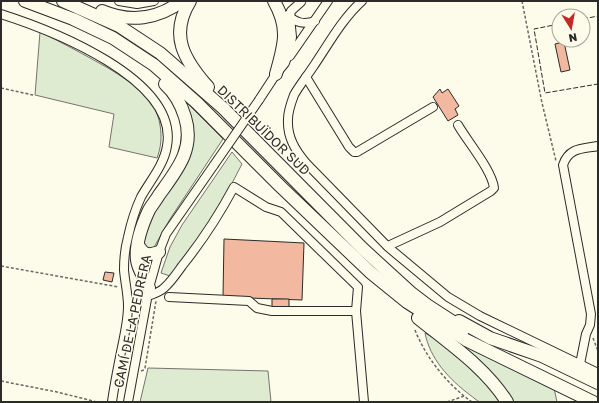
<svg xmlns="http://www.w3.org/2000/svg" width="599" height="403" font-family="'Golos Text',sans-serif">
<rect width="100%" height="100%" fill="#fdfbea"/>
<g fill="#deebd1" stroke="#74746e">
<path d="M40,32C63,43 85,55 108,68C121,76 134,84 145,95C161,111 165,138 157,158L109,147L114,114L35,95Z"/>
<polygon points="183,99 223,139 170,219 153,249 146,248 143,244 143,239 152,214 186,161"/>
<polygon points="232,152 242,164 219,208 196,243 170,276 161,273 170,247 182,225"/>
<path d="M425,333L451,348L469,364L502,402C496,402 486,403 480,402C477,401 473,397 470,395C449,379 430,359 425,333Z"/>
<polygon points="453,336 554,388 557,402 512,402 479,362"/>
<polygon points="148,368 268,371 271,402 140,402"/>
</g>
<g fill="#f2b8a0" stroke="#2b2b2b">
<polygon points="564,42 570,70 561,72 555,44"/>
<polygon points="440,89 442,93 448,89 459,106 455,109 458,115 448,121 433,97"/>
<polygon points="224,239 304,243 302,300 223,297"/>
<polygon points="105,272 114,273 112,282 103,280"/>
<polygon points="272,299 289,299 289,308 272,307"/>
</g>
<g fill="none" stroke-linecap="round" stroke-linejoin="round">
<defs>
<g id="minor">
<polyline points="119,1 137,4 154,1"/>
<path d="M362,1C342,19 328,45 313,67C307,76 299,86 294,95C291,103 288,111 288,119C287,137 295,150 306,163L388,247L448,297L480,316L598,373"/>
<path d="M1,14C51,30 179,79 167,146C164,165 150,181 141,197C135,210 131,223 128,237C125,248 124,259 124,270C125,282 128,294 128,306C128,323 123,341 120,357C117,372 114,387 112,402"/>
<path d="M288,15C296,23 304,25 315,21"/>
<polyline points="289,21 291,11 301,2"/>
<polyline points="290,56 328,1"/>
<polyline points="306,77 349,147 354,152 357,152 433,107"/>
<polyline points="259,100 276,74 285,63 290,48 292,37 290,17"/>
<path d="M388,246L440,222L491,191L494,188C492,170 467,141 458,125"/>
<path d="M148,296C154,294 160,292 164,288C171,282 177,273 182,266C202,241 219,215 234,187L266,207L281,212L358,287L356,311L364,402"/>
<polyline points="169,297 249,301 257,308 272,311 356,311"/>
<path d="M580,364L586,334L590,325L591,314L563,165C569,147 583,149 598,146"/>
<polyline points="128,402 149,288 159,252 166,234 214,165"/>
</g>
<g id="highway">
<polyline points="25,1 73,19 113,38 154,65 197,103 280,186 370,272 407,302 466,340 593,402"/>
<polyline points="63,1 119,26 160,53 223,108 363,249 410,292 427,305 464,329"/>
<path d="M190,1C169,35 184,60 208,87"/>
<path d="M274,1C290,29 284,45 276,74"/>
<path d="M102,11C130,23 158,19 182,1"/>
<path d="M138,245C144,255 148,256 159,252"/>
<path d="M149,288C145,278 138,270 137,260C135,243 142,225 149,210C152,205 156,200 159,195C177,170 195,149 185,117C181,104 175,93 165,84"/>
<path d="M418,318C449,343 486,368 507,402"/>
<polyline points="459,321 490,338 542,356 598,383"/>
</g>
</defs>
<use href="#minor" stroke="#2b2b2b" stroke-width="10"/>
<use href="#highway" stroke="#2b2b2b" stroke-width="14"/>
<g stroke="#6a6964" stroke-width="1.5" stroke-dasharray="3 2" stroke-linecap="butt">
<polyline points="522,1 542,103 556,161"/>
<polyline points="1,88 33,95"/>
<polyline points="1,266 119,287"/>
<path d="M415,330C426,358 448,385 472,402"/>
<polyline points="593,338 598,351"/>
<polyline points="141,371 144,370 145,368 156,301"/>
<polyline points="1,381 57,392 97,402"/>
<polyline points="447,402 464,396"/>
</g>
<use href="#minor" stroke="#fdfbea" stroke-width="8"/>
<use href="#highway" stroke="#fdfbea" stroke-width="12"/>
<defs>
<polyline id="minor-bridge" points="214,165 259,100"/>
</defs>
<use href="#minor-bridge" stroke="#2b2b2b" stroke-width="10" stroke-linecap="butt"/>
<use href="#minor-bridge" stroke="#fdfbea" stroke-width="8"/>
<g stroke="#2b2b2b" stroke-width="1" stroke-dasharray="5 2" stroke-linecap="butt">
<polyline points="583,19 598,16"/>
<polyline points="559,24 534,29 545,93 598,84"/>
</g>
</g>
<g text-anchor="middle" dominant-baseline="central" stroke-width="3" stroke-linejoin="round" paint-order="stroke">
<g font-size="13" fill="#2b2b2b" stroke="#fdfbea">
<text transform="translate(264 130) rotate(44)">DISTRIBUÏDOR SUD</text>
<text transform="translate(132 321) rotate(-78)">CAMÍ DE LA PEDRERA</text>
</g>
</g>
<rect width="599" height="403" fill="none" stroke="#2b2b2b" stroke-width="4"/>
<g transform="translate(571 28) rotate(169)"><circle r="19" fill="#fdfbea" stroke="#a9a89e"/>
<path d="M0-3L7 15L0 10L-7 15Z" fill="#c62828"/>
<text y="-6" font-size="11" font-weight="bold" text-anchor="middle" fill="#2b2b2b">N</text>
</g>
</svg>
